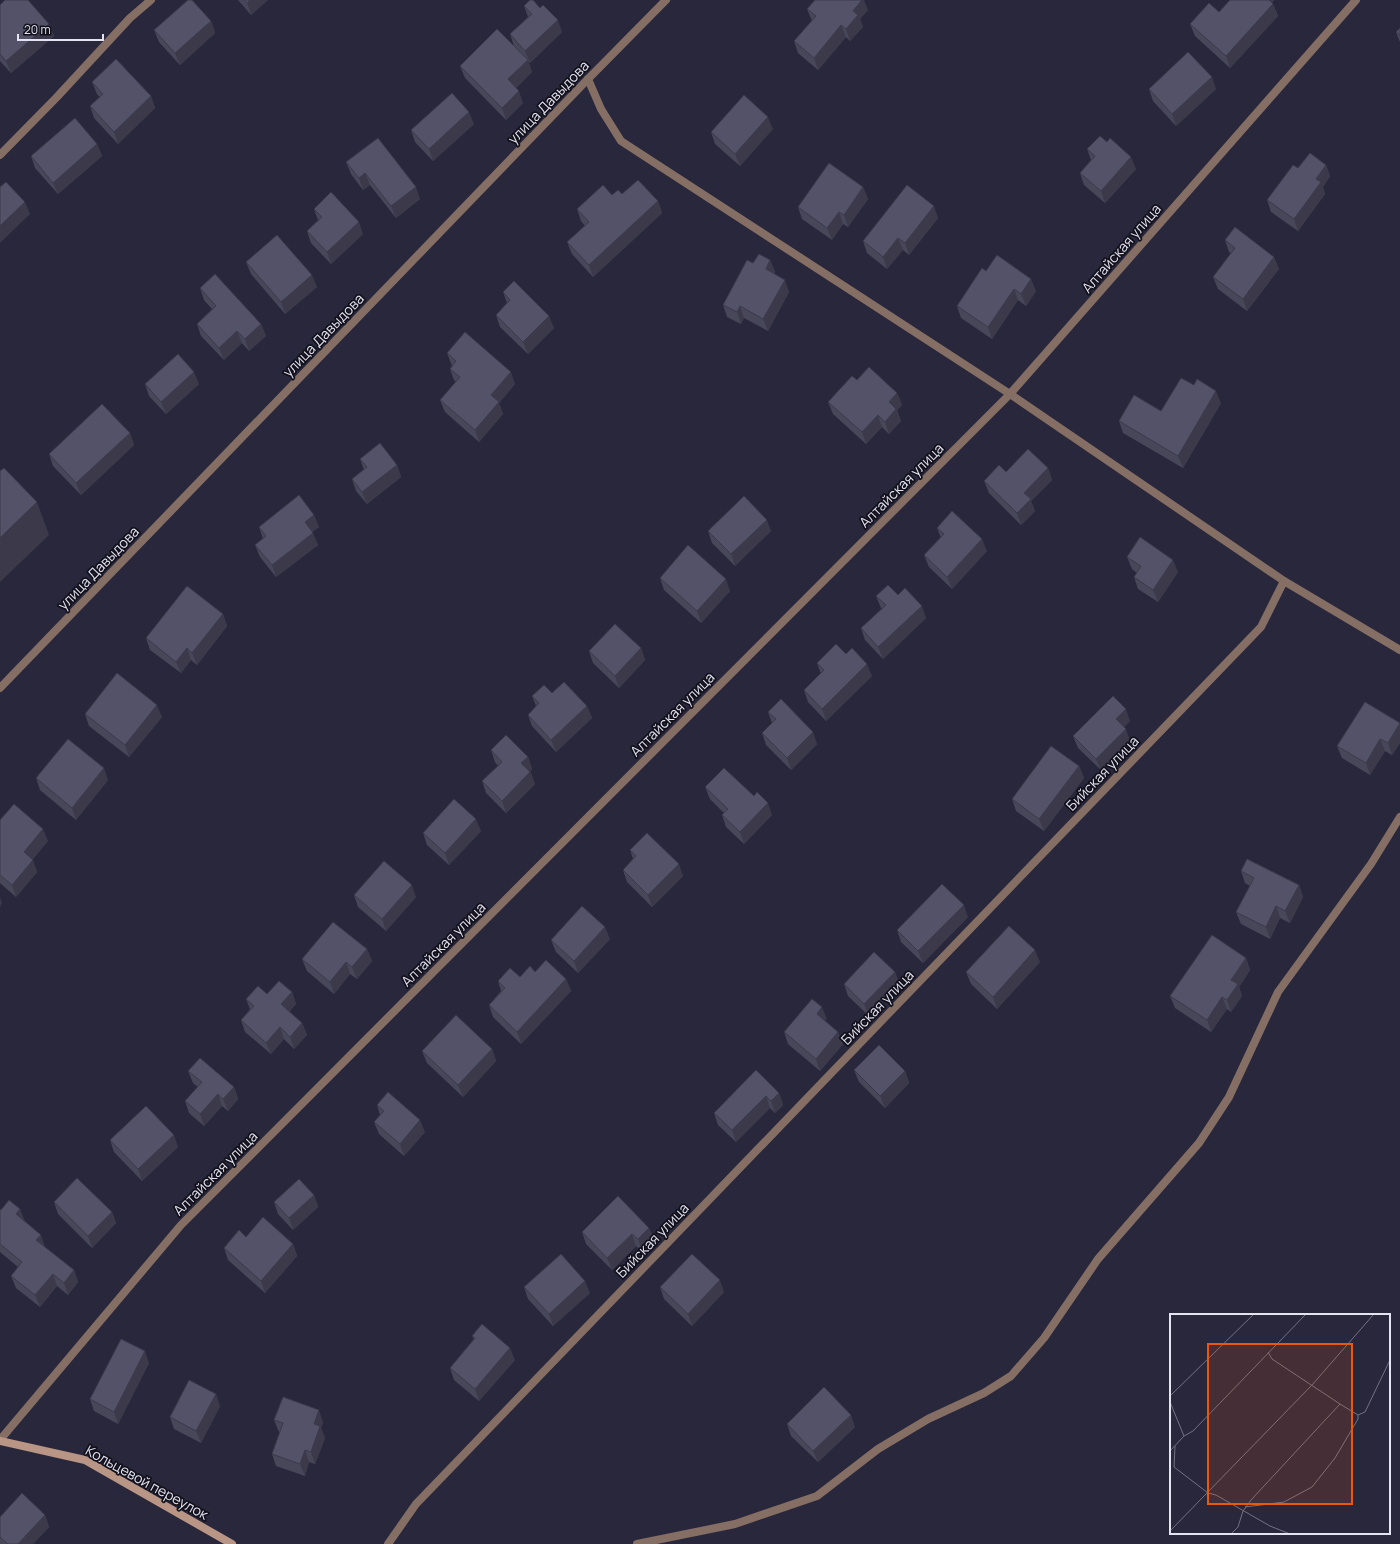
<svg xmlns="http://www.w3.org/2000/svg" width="1400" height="1544" font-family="Manrope,sans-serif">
<rect width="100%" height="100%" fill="#29273c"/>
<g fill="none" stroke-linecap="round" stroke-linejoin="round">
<polyline stroke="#856e64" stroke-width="8" points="637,1544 735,1524 817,1496 878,1449 928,1419 984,1393 1011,1376 1044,1338 1098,1259 1199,1143 1229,1097 1278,992 1371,864 1400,817"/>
<g stroke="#856e64" stroke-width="8">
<polyline points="588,79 601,109 621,141 1010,394 1284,581"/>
<polyline points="0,155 56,98 130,18 151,0"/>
<polyline points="0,688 588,79 666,0"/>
<polyline points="0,1440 181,1225 1010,394 1356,0"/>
<polyline points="388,1544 416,1504 1261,627 1284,581 1400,650"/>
</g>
<polyline stroke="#b89584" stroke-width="8" points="0,1441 85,1460 232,1544"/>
</g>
<g fill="#48475a">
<polygon points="238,0 268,0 251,15"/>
<polygon points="1274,0 1272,3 1273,4 1278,16 1230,68 1195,36 1190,24 1219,12"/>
<polygon points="0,5 54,36 11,73 0,61"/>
<polygon points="524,6 562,32 530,63 528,61 532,72 516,88 523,103 506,120 465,78 460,66 514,46 510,34 528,17"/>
<polygon points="807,9 868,10 860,19 863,27 850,41 846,37 818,70 798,53 794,41 812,21"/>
<polygon points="211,21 215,33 180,65 159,42 154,30"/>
<polygon points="1400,28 1400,42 1396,32"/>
<polygon points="92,82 151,96 155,108 118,144 94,118 90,106 100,97 97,94"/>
<polygon points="1149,89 1216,89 1176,126 1153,101"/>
<polygon points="474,124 433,161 415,142 411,130"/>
<polygon points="773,129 740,166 715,144 711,132"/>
<polygon points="97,144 102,156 58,194 35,168 31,156"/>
<polygon points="1087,149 1136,169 1105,203 1084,185 1080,173 1091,160"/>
<polygon points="346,162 420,199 396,218 370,185 363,190 351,174"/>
<polygon points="1326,165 1330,176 1323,187 1325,194 1298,231 1271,212 1267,200 1298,168"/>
<polygon points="863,187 868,199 848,227 843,224 832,240 802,219 798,207"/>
<polygon points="612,195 658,201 662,213 593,277 572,254 567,242 585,226 581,221 577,209"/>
<polygon points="314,209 363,234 331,264 311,243 307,231 318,220"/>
<polygon points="938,218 909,255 903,250 887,269 867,253 863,241"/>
<polygon points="1225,240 1274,257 1279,269 1247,311 1218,289 1213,277 1231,253 1229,252"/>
<polygon points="770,260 775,272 774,274 789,292 768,331 744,318 741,324 727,317 723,305 753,263"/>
<polygon points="246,262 317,287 285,314 251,274"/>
<polygon points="986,271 1036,291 1026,306 1018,300 992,339 961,318 957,306"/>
<polygon points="200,288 261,324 266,336 249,351 242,343 224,360 201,336 197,324 212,309 204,300"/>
<polygon points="503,292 554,328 528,354 500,327 496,315 507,303"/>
<polygon points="447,353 515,384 499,403 503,414 479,442 445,412 440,400 456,382 454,380 450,369 452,366"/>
<polygon points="857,380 897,393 902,405 897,410 901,421 889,434 882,427 866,444 833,414 828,402"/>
<polygon points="145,384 199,384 166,414 149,396"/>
<polygon points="1194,385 1221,403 1183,468 1123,433 1119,421 1161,411"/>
<polygon points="130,433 134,445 81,495 53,466 49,454"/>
<polygon points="360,459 397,465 401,477 367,504 356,491 352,479 364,470"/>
<polygon points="1048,468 1052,480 1031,501 1035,511 1021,525 989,493 984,481 1006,472"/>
<polygon points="314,515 319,527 312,532 318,545 276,577 260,557 255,545 263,539 259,527"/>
<polygon points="937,528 987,551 952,589 929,567 924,555 941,538"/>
<polygon points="708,531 771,531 735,566 712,543"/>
<polygon points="1127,557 1178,572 1158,602 1138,589 1134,577 1137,573 1132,569"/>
<polygon points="660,578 730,591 701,623 664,590"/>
<polygon points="876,596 926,618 883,659 865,640 861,628 882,609 881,608"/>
<polygon points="223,614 227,626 197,665 191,660 181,673 150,650 146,638"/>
<polygon points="641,648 645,660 619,688 593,663 589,651"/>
<polygon points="846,654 872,676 826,721 808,702 804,690 821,674 817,663"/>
<polygon points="532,696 587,706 592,718 556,752 532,726 528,715 536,706"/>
<polygon points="768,712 817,744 791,770 766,745 762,733 772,723"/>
<polygon points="85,714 162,717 129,757 89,726"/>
<polygon points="1130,721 1124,727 1130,741 1101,770 1078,748 1073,736"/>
<polygon points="1400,723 1400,743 1392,755 1385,751 1370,775 1342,758 1337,746"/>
<polygon points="491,750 528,757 532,769 530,771 535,784 506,813 486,793 482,781 498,766 495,762"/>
<polygon points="1079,766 1084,778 1044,831 1016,811 1012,799"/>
<polygon points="36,778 108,780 76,820 40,790"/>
<polygon points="705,787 772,815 744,844 726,827 722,815 724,813 710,799"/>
<polygon points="0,820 48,841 32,860 37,872 16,897 0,883"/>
<polygon points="481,831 449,865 427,845 423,833"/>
<polygon points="630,850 683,876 652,907 627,882 623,870 633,859"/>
<polygon points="1241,871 1299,885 1303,897 1290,923 1280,918 1270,939 1241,924 1236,912 1250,886 1245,883"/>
<polygon points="354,895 416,897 386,931 358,907"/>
<polygon points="968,917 923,963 901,942 897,930"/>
<polygon points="610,939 578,973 556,952 551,940"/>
<polygon points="367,949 372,961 357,979 350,974 334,994 307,971 302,959"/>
<polygon points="1246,958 1250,970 1239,987 1242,996 1231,1012 1227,1009 1211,1032 1175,1008 1170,996"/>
<polygon points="1040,962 997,1009 971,984 966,972"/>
<polygon points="895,972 899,983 869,1016 848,996 844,984"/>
<polygon points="520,977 566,979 571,991 521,1044 493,1017 489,1005 501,991 498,981"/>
<polygon points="292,992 296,1004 289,1012 302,1023 307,1035 294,1049 284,1039 271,1054 245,1032 241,1020 250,1009 246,999 267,994"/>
<polygon points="827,1019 825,1021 838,1032 843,1044 820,1071 788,1044 784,1032"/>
<polygon points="492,1049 496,1061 463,1097 427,1063 422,1051"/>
<polygon points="756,1070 779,1093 783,1105 775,1113 770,1108 736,1142 718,1125 714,1113"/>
<polygon points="854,1070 905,1071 909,1083 885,1108 859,1082"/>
<polygon points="188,1071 234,1087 238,1099 228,1111 222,1106 204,1126 189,1113 185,1101 198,1087 193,1083"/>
<polygon points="377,1105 425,1132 404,1156 379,1134 374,1122 380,1115"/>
<polygon points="110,1140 178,1147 142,1181 114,1152"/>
<polygon points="314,1195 318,1207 293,1230 278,1214 274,1202"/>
<polygon points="54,1202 112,1212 116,1223 92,1248 58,1214"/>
<polygon points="0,1209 1,1210 20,1209 24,1221 45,1247 74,1270 78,1282 68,1295 57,1286 40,1307 16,1288 11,1276 18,1267 0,1252"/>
<polygon points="649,1228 654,1240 642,1251 636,1246 612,1270 586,1244 582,1232"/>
<polygon points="293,1244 297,1256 265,1293 228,1260 224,1248"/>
<polygon points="524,1287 590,1293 553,1326 528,1299"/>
<polygon points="660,1287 724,1292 692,1326 664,1299"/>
<polygon points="472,1336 515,1360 479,1401 454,1380 450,1368 474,1340"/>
<polygon points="149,1363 118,1424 94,1411 90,1399"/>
<polygon points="220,1406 201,1443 174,1429 170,1417"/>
<polygon points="274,1420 323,1422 321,1428 325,1438 315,1464 309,1462 305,1476 276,1466 272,1454 280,1432 279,1432"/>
<polygon points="787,1424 855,1427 818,1462 791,1436"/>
<polygon points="45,1515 49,1527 33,1544 0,1544 0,1517"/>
</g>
<g fill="#3b394a">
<polygon points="250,0 268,0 251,15 247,3"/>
<polygon points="862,0 864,0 868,10 860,19 863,27 850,41 846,29 853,11"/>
<polygon points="1266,0 1274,0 1268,7"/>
<polygon points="1273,4 1278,16 1230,68 1226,56"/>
<polygon points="558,20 562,32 530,63 525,51"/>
<polygon points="211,21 215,33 180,65 175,53"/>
<polygon points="49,24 54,36 11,73 6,61"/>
<polygon points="841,25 846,37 818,70 814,58"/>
<polygon points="528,60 532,72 512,91 508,79"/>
<polygon points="1212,77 1216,89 1176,126 1172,114"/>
<polygon points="519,91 523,103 506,120 502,108"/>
<polygon points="151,96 155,108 118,144 114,132"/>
<polygon points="469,112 474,124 433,161 429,149"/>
<polygon points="768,117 773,129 740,166 735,154"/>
<polygon points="97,144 102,156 58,194 53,183"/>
<polygon points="1131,157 1136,169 1105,203 1101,191"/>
<polygon points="1326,165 1330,176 1323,187 1325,194 1298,231 1294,219 1316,179"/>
<polygon points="365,173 370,185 363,190 359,178"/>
<polygon points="416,187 420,199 396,218 391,206"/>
<polygon points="863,187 868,199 848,227 844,215"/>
<polygon points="658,201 662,213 593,277 589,265"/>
<polygon points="25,202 30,214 0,243 0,226"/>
<polygon points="934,206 938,218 909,255 905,243"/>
<polygon points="839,212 843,224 832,240 827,228"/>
<polygon points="359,222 363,234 331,264 327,252"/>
<polygon points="898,238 903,250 887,269 883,257"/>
<polygon points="1274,257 1279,269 1247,311 1243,299"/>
<polygon points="770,260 775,272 770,281 766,269"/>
<polygon points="312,275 317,287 285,314 281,302"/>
<polygon points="1031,279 1036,291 1026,306 1021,294"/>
<polygon points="785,280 789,292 768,331 763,319"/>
<polygon points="1014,289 1018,300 992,339 988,327"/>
<polygon points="740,306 744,318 741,324 737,312"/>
<polygon points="549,316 554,328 528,354 523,342"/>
<polygon points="261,324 266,336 249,351 245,339"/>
<polygon points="237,331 242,343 224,360 219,348"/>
<polygon points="194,372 199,384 166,414 161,402"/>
<polygon points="511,372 515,384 499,403 503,414 479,442 475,430 491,395"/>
<polygon points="1216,391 1221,403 1183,468 1178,456"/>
<polygon points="897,393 902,405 897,410 901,421 889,434 885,422 889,402"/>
<polygon points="878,415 882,427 866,444 862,432"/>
<polygon points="130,433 134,445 81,495 76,483"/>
<polygon points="397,465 401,477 367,504 362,492"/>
<polygon points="1048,468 1052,480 1031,501 1035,511 1021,525 1017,513 1024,493"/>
<polygon points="37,502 49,535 0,582 0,538"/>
<polygon points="314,515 319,527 309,534 305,522"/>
<polygon points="767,520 771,531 735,566 731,554"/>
<polygon points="313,533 318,545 276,577 272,565"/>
<polygon points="982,539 987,551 952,589 947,577"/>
<polygon points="1173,560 1178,572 1158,602 1153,590"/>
<polygon points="726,579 730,591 701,623 697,611"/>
<polygon points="922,606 926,618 883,659 878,647"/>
<polygon points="223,614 227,626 197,665 192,653"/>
<polygon points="187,648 191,660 181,673 176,662"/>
<polygon points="641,648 645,660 619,688 615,676"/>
<polygon points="867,664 872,676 826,721 822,709"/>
<polygon points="157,705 162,717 129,757 125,745"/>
<polygon points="587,706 592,718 556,752 551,740"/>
<polygon points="1126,709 1130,721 1121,731 1116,719"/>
<polygon points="1400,724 1400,743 1392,755 1388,743"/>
<polygon points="1126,729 1130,741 1101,770 1096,759"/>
<polygon points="813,732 817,744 791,770 787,758"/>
<polygon points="1380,739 1385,751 1370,775 1366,763"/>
<polygon points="528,757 532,769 526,775 521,763"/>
<polygon points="1079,766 1084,778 1044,831 1039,819"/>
<polygon points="104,768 108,780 76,820 72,808"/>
<polygon points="530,772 535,784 506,813 502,801"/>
<polygon points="768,803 772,815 744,844 740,832"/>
<polygon points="476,819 481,831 449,865 445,853"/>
<polygon points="43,829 48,841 28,864 24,852"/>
<polygon points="33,860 37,872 16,897 12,885"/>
<polygon points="679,864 683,876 652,907 648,895"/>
<polygon points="412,885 416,897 386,931 382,919"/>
<polygon points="1299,885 1303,897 1290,923 1285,911"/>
<polygon points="0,897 2,903 0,907"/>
<polygon points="964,905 968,917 923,963 918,951"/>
<polygon points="1276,906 1280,918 1270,939 1266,927"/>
<polygon points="605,927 610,939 578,973 574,961"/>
<polygon points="367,949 372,961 357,979 352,967"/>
<polygon points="1035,950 1040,962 997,1009 993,997"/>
<polygon points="1246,958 1250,970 1239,987 1242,996 1231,1012 1227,1000 1231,980"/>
<polygon points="346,962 350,974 334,994 330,982"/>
<polygon points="895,972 899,983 869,1016 864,1004"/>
<polygon points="566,979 571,991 521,1044 517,1032"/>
<polygon points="292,992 296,1004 285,1016 281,1004"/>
<polygon points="1222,997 1227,1009 1211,1032 1207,1020"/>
<polygon points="822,1007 827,1019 821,1026 817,1014"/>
<polygon points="302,1023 307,1035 294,1049 290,1037"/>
<polygon points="280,1027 284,1039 271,1054 266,1043"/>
<polygon points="838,1032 843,1044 820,1071 816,1059"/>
<polygon points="492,1049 496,1061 463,1097 458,1085"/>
<polygon points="905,1071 909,1083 885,1108 880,1096"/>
<polygon points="234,1087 238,1099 228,1111 223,1099"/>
<polygon points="779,1093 783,1105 775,1113 771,1101"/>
<polygon points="218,1094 222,1106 204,1126 200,1114"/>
<polygon points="766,1096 770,1108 736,1142 732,1130"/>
<polygon points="420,1120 425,1132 404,1156 400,1144"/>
<polygon points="174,1135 178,1147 142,1181 138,1169"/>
<polygon points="314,1195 318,1207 293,1230 289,1218"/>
<polygon points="20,1209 25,1221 20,1226 16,1214"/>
<polygon points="112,1212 116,1223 92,1248 88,1236"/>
<polygon points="649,1228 654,1240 642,1251 638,1239"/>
<polygon points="632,1234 636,1246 612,1270 607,1258"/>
<polygon points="41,1235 45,1247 36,1240"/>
<polygon points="293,1244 297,1256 265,1293 261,1281"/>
<polygon points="74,1270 78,1282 68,1295 64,1283"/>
<polygon points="53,1274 57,1286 40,1307 35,1295"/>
<polygon points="720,1280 724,1292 692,1326 688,1314"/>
<polygon points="585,1281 590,1293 553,1326 549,1314"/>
<polygon points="510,1348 515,1360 479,1401 475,1389"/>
<polygon points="145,1351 149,1363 118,1424 114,1412"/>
<polygon points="216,1394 220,1406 201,1443 196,1431"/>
<polygon points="319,1410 323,1422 321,1428 325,1438 315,1464 311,1452 314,1424"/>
<polygon points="851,1415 855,1427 818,1462 813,1451"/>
<polygon points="305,1450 309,1462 305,1476 300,1464"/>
<polygon points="45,1515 49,1527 33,1544 18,1544"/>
</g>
<g fill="#545269" stroke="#3b394a">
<polygon points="5,0 28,0 49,24 6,61 0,54 0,5"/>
<polygon points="188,0 192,0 211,21 175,53 154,30"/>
<polygon points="244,0 250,0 247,3"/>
<polygon points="530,0 533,0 540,8 543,5 558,20 525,51 510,34 532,14 524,6"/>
<polygon points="815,0 862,0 853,11 858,15 846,29 841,25 814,58 794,41 816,16 807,9"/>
<polygon points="1230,0 1269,0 1273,4 1226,56 1190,24 1209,3 1219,12"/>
<polygon points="1400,28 1400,35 1396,32"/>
<polygon points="497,29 528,60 508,79 519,91 502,108 460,66"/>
<polygon points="1188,52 1212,77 1172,114 1149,89"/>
<polygon points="116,59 151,96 114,132 90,106 103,94 92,82"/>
<polygon points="452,93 469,112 429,149 411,130"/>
<polygon points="744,95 768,117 735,154 711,132"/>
<polygon points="75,118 97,144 53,183 31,156"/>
<polygon points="1100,136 1107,142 1110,138 1131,157 1101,191 1080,173 1095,156 1087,149"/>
<polygon points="378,138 416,187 391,206 365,173 359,178 346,162"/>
<polygon points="1310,153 1326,165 1316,179 1321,182 1294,219 1267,200 1293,165 1298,168"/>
<polygon points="829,163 863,187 844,215 839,212 827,228 798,207"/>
<polygon points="638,180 658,201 589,265 567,242 589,222 577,209 603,185 612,195 618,190 622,194"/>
<polygon points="6,182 25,202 0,226 0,187"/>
<polygon points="907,185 934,206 905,243 898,238 883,257 863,241"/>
<polygon points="331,192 359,222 327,252 307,231 322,217 314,209"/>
<polygon points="1235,227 1274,257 1243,299 1213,277 1235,248 1225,240"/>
<polygon points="277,235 312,275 281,302 246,262"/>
<polygon points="759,254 770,260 766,269 785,280 763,319 740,306 737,312 723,305 747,260 753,263"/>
<polygon points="997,255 1031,279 1021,294 1014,289 988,327 957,306 982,268 986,271"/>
<polygon points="215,274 261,324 245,339 237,331 219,348 197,324 216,306 200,288"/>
<polygon points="514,281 549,316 523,342 496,315 510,300 503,292"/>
<polygon points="465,332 511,372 491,395 499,402 475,430 440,400 460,377 450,369 456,361 447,353"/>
<polygon points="178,354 194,372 161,402 145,384"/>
<polygon points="869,367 897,393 889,402 896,409 885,422 878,415 862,432 828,402 852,376 857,380"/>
<polygon points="1181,378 1194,385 1197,379 1216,391 1178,456 1119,421 1134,395 1161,411"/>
<polygon points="102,404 130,433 76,483 49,454"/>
<polygon points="380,443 397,465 362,492 352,479 367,467 360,459"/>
<polygon points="1028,449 1048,468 1024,493 1031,499 1017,513 984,481 999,465 1006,472"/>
<polygon points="4,468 37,502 0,538 0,471"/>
<polygon points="299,495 314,515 305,522 313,533 272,565 255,545 266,536 259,527"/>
<polygon points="744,496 767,520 731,554 708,531"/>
<polygon points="952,511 982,539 947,577 924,555 944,534 937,528"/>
<polygon points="1140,537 1173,560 1153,590 1134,577 1141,566 1127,557"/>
<polygon points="688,545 726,579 697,611 660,578"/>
<polygon points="888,585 898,595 905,588 922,606 878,647 861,628 886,605 876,596"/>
<polygon points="187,586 223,614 192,653 187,648 176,662 146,638"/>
<polygon points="615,624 641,648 615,676 589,651"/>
<polygon points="836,644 846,654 852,648 867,664 822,709 804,690 824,670 817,663"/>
<polygon points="117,673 157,705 125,745 85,714"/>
<polygon points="564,682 587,706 551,740 528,715 539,703 532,696 544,685 552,693"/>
<polygon points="1113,696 1126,709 1116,719 1126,729 1096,759 1073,736"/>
<polygon points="781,699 813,732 787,758 762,733 776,719 768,712"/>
<polygon points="1365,702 1400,723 1388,743 1380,739 1366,763 1337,746"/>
<polygon points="506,735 528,757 521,763 530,772 502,801 482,781 502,762 491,750"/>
<polygon points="68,739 104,768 72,808 36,778"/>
<polygon points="1051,746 1079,766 1039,819 1012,799"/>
<polygon points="724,768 754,796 757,792 768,803 740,832 722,815 728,809 705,787"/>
<polygon points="454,799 476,819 445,853 423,833"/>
<polygon points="14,804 43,829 24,852 33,860 12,885 0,875 0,820"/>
<polygon points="647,833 679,864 648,895 623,870 636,856 630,850"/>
<polygon points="1247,859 1299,885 1285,911 1276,906 1266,927 1236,912 1254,878 1241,871"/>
<polygon points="384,861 412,885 382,919 354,895"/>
<polygon points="942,884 964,905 918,951 897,930"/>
<polygon points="582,906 605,927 574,961 551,940"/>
<polygon points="333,922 367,949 352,967 346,962 330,982 302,959"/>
<polygon points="1009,926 1035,950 993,997 966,972"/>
<polygon points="1212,935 1246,958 1231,980 1238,984 1227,1000 1222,997 1207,1020 1170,996"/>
<polygon points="874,952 895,972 864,1004 844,984"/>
<polygon points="546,960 566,979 517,1032 489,1005 505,988 498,981 510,968 520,977 530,966 535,972"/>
<polygon points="279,981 292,992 281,1004 302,1023 290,1037 280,1027 266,1043 241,1020 254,1006 246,999 258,986 267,994"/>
<polygon points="812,999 822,1007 817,1014 838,1032 816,1059 784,1032"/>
<polygon points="456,1015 492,1049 458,1085 422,1051"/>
<polygon points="879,1045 905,1071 880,1096 854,1070"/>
<polygon points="200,1058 234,1087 223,1099 218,1094 200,1114 185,1101 202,1082 188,1071"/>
<polygon points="756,1070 779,1093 771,1101 766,1096 732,1130 714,1113"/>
<polygon points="388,1092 420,1120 400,1144 374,1122 384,1111 377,1105"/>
<polygon points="146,1106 174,1135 138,1169 110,1140"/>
<polygon points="77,1178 112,1212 88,1236 54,1202"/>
<polygon points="299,1179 314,1195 289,1218 274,1202"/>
<polygon points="618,1196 649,1228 638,1239 632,1234 607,1258 582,1232"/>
<polygon points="9,1200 20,1209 16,1214 41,1235 36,1240 74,1270 64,1283 53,1274 35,1295 11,1276 22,1262 0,1244 0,1209 1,1210"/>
<polygon points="263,1217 293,1244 261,1281 224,1248 239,1230 246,1237"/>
<polygon points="561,1254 585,1281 549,1314 524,1287"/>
<polygon points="692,1254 720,1280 688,1314 660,1287"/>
<polygon points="482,1324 510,1348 475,1389 450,1368 475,1338 472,1336"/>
<polygon points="121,1339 145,1351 114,1412 90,1399"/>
<polygon points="189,1380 216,1394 196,1431 170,1417"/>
<polygon points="824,1387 851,1415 813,1451 787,1424"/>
<polygon points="283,1397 319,1410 314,1424 320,1426 311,1452 305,1450 300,1464 272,1454 283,1423 274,1420"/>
<polygon points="22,1493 45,1515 18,1544 8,1544 0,1537 0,1517"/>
</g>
<g text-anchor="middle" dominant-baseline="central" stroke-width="3.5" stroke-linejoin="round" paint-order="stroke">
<g font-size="14" fill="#e3e3f1" stroke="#12111b">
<text transform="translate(548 102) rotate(-46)">улица Давыдова</text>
<text transform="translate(1121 248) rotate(-49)">Алтайская улица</text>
<text transform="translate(323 335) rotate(-46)">улица Давыдова</text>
<text transform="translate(901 485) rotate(-45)">Алтайская улица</text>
<text transform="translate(98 568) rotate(-46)">улица Давыдова</text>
<text transform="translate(672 714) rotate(-45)">Алтайская улица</text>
<text transform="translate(1102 773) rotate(-46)">Бийская улица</text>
<text transform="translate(443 944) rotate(-45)">Алтайская улица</text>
<text transform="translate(877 1007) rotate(-46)">Бийская улица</text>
<text transform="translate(215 1173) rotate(-45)">Алтайская улица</text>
<text transform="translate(652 1240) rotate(-46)">Бийская улица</text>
<text transform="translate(147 1482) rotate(29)">Кольцевой переулок</text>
</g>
</g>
<g transform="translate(1170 1314)">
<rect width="220" height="220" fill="#29273c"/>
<path fill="none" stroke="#737284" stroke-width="1" d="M98,38L102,45L170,90M0,82L84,0M0,88L14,122L0,137M14,122L23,117L136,0M5,132L4,153L38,179L46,181L100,212L120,220M75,193L114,188L142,173L165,144L188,105V101M0,217L142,71L204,0M61,220L68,213L73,197L81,186L170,90L188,101L195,98L220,46"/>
<path fill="#e8590c" fill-opacity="0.15" stroke="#e8590c" stroke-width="2" d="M38,30H182V190H38Z"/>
<rect width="220" height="220" fill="none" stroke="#e3e3f1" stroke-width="2"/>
</g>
<path d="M18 34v6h85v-6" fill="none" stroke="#e3e3f1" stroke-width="2"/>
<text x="24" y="34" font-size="12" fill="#e3e3f1" stroke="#12111b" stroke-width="3" paint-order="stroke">20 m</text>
</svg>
